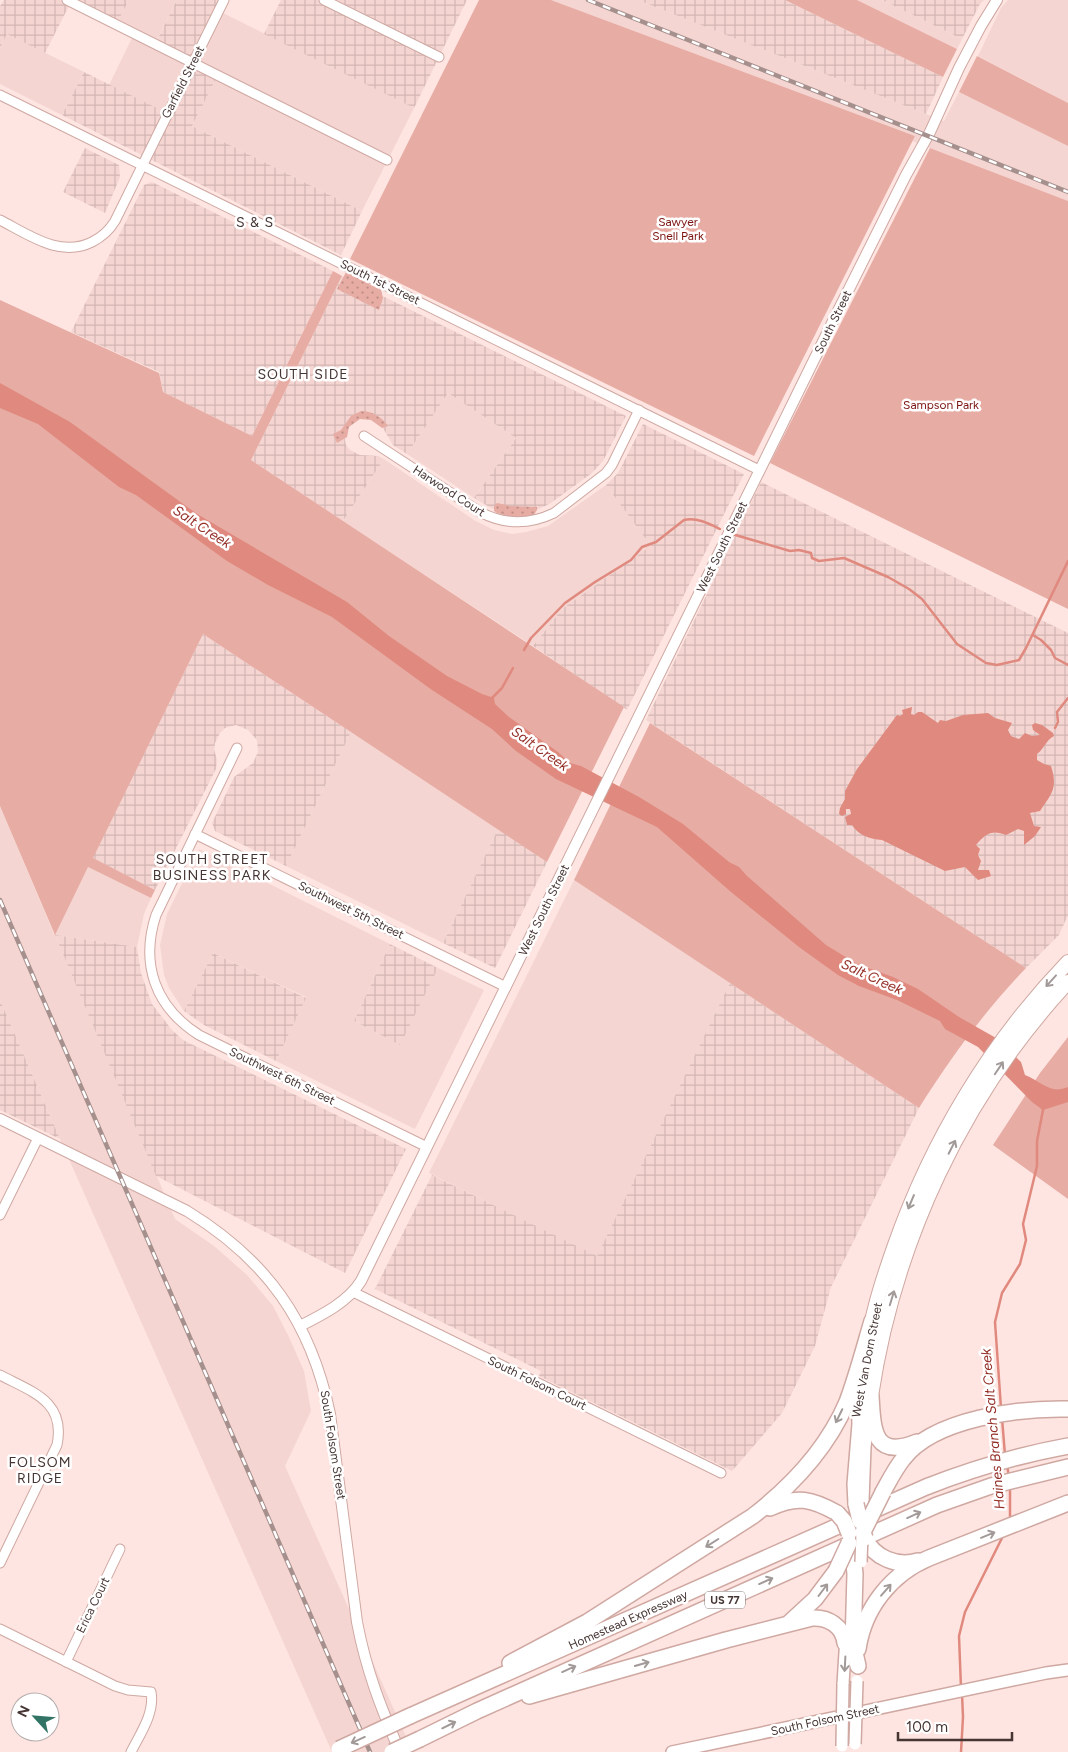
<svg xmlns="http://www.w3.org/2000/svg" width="1068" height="1752" font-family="Figtree,sans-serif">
<defs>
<pattern id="industrial-grid" width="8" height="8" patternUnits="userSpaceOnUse" patternTransform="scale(1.25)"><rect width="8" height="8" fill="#f4d5d1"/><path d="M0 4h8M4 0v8" fill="none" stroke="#d3b7b4"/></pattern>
<pattern id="grass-dots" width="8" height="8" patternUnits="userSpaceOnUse" patternTransform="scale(1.25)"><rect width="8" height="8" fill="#e7aca4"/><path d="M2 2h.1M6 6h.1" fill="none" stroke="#bd8d86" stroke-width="1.8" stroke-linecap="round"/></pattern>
</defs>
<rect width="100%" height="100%" fill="#fee5e1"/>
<g fill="#f4d5d1">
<polygon points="129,0 177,0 155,43 219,11 414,108 362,211 192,126 218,75 167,114 109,85 134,34 116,25"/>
<polygon points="551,0 638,0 944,121 959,92 1068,146 1068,201 912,141 915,136"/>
<polygon points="857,0 882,0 962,39 957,49"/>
<polygon points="1008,0 1068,0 1068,103 978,56 1001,8"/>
<polygon points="7,34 84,72 62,115 0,84 0,48"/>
<polygon points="448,393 516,438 474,498 407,454"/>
<polygon points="384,459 474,520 494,530 512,534 526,532 548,526 606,485 652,546 562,609 533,646 343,521"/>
<polygon points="351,732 498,829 443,943 286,866"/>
<polygon points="0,806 54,934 88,867 151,898 144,914 137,947 55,935 175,1219 214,1246 247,1275 273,1306 289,1337 304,1371 311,1411 285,1466 413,1752 332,1752 60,1139 0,1000"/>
<polygon points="199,849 390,944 354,1021 399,1044 438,968 484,990 415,1129 276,1061 306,997 213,953 184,1011 169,988 164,975 160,945 167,914"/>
<polygon points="574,880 730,983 597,1257 429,1173"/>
</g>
<g fill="url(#industrial-grid)">
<polygon points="4,0 129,0 116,25 71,2 45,53 7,34 0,48 0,6"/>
<polygon points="177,0 224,0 193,62 218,75 192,126 362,211 341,255 62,115 84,72 167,113 193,62 155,44"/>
<polygon points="281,0 467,0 414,108 264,34"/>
<polygon points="638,0 785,0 943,77 926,114"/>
<polygon points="882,0 984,0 980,4 962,39"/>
<polygon points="85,148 119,165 120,177 105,213 63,192"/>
<polygon points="152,182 333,271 252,436 163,392 159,372 71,332 144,185"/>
<polygon points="342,276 626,416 603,461 592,473 551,503 533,512 502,512 491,508 474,498 516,438 448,393 407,454 393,445 381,425 367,416 352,420 344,434 346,445 350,450 360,455 378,456 384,459 343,521 251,460"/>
<polygon points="643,424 744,474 627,710 533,646 562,609 651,546 606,485 618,473"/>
<polygon points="761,482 1068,633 1068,915 1059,935 1026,968 646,720"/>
<polygon points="203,634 351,732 286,866 215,831 212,823 234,777 253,763 258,752 257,740 248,730 236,725 225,728 220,733 215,743 214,749 217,760 216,769 155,890 92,858"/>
<polygon points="498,829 547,862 495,968 443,943"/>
<polygon points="55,935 137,947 141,973 152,1004 172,1030 183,1040 406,1149 345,1273 156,1176"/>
<polygon points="390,944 438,968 400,1045 354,1021"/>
<polygon points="213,953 306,998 276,1061 204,1025 184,1011"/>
<polygon points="730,983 919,1108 831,1287 815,1346 782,1413 732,1471 539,1376 541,1371 375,1289 432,1175 597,1256"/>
<polygon points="0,1000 60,1139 0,1110"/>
</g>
<g fill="url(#grass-dots)">
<polygon points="346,272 381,290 383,298 379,310 337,289"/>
<path d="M361,411C372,411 382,417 388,426L382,428L371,420L360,419L349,427L347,437L337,443L333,434L341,430L351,416Z"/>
<polygon points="497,503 511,506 537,507 537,510 534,515 530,516 510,517 497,513 494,511 494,506"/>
</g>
<g fill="#e7aca4">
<polygon points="479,0 551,0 915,136 754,456 350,259"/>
<polygon points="785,0 857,0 957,49 943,77"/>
<polygon points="977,56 1068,103 1068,146 959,92"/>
<polygon points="930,148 1068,201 1068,609 770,463"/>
<polygon points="333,271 342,276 251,460 624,707 547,862 203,634 93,858 155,890 151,898 88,867 55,935 0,806 0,300 159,373 163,392 252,436"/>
<path d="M650,723L1026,968C984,1012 951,1057 919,1108L574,880Z"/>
<polygon points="1068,1037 1068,1199 993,1145 1040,1073"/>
</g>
<g fill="#e0897e">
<path d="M0,383L70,422L197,514L347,602L389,636L447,676L482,694L494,698L495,704L509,717L558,752L570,763L581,766L639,797L683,824L729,862L739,867L747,876L826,945L857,964L893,977L918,989L959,1017L996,1038L1021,1062L1025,1075C1041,1081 1050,1095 1068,1087V1102L1043,1110L1032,1102L978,1047L945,1029L940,1021L897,1000L859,986L838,975L799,947L731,892L657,827L556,779L516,751L492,729L432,690L332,617L268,585L227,561L136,495L119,487L38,424L0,408Z"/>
<path d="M912,707L911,714L914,715L918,712H922L938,723L940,720L946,721L963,715L988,713L995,718L1012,723L1008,730L1011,736L1019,739L1025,733L1032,736L1040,735L1033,730L1032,725L1035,723L1042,725L1053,733L1054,736C1046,740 1044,749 1037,754V760L1044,764L1051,766C1058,788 1052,793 1040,811L1030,813L1034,826L1041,827L1035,836L1024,845V831L1018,829L1006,835C992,829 985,834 976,845L980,849L978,855L981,861L978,870H989L991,876L978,880L965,867L945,871L882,840C870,839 858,835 852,825H847L845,817L851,814L850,809H846V814L842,816L839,814L840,808L845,799V791L857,769L897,715L900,716L903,714L902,710Z"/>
</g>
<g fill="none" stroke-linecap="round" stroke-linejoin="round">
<g stroke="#e0897e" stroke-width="2.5">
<polyline points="732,534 790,551 799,550 811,553 812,558 819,561 844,558 888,577 909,589 922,599 957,644 986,663 997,665 1019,660 1026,648 1068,561"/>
<polyline points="1033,635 1041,640 1051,650 1055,658 1068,665"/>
<path d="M524,650L531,638L565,603L595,582L631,560L642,547L656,542L684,520C697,517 710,524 720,529"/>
<polyline points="491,699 502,688 513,668"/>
<polyline points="1055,728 1058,722 1057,712 1068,698"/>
<polyline points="1001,1408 995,1322 1002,1293 1020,1264 1026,1240 1023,1224 1037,1166 1037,1141 1043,1110 1042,1108"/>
<polyline points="1002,1418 1005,1455"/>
<polyline points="1007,1465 1009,1477"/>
<polyline points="1010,1519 1010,1488"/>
<polyline points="961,1688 959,1636 965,1612 1004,1534"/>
<polyline points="961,1752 963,1717 962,1694"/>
</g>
<defs>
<g id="minor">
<polyline points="67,0 387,160"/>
<polyline points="324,0 439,57"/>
<polyline points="0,95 759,470"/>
<path d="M0,220C29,235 60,258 92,242C102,237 109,231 115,221L224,0"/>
<path d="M364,436L480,512C505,525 529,525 554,513L606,473L612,465L639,410"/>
<path d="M237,748L156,915C140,964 155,1007 199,1035L427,1147"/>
<polyline points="195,834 506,987"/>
<polyline points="0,1215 38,1138"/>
<polyline points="353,1292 721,1473"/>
<path d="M0,1375C32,1392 66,1401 57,1445L0,1563"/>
<path d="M0,1629L115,1686L128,1690L151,1692C155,1713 140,1734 131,1752"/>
<polyline points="66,1662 120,1549"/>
</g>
<g id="tertiary">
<path d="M0,1119L187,1211C267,1260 311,1322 330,1414L357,1622C366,1670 381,1708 400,1752"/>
<path d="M300,1326C322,1315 348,1302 361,1281L838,311L906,175L930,132L959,68L981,26L997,0"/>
</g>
<g id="secondary">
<polyline points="863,1501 865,1447 869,1415"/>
<polyline points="843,1684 846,1636"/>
<polyline points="672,1752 1046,1673 1068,1670"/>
</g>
<g id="primary">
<path d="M870,1332C875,1302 885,1273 895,1245C932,1140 991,1042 1068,962"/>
<path d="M871,1396C894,1243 962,1096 1068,982"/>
<polyline points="859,1397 865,1365"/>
</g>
<g id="motorway">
<path d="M871,1396C873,1429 873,1460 917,1442"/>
<path d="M883,1492C889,1481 895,1469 903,1459C934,1418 1020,1408 1068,1409"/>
<polyline points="856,1504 855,1484 860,1424 859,1397"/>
<path d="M770,1508C797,1495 812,1499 837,1513"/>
<path d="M865,1538C874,1558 897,1567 918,1561"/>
<polyline points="853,1555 855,1574 853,1644 858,1666"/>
<polyline points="790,1622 815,1599 836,1571"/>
<path d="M858,1649C864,1608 891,1574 929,1558L1068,1503"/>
<path d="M510,1663L587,1622L753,1516C793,1485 827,1449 847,1402C857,1375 864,1348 872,1321"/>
<path d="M529,1696L726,1640L812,1618C828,1617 843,1626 845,1643"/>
<path d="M410,1716L926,1487C972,1469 1019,1455 1068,1446"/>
<polyline points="420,1739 477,1711 937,1505 991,1486 1068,1467"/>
</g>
</defs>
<use href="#minor" stroke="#cfa8a2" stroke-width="11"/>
<use href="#tertiary" stroke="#cfa8a2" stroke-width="12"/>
<use href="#secondary" stroke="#cfa8a2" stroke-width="14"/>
<use href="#primary" stroke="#cfa8a2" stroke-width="16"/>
<use href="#motorway" stroke="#cfa8a2" stroke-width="18"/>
<use href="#minor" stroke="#fff" stroke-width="9"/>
<use href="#tertiary" stroke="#fff" stroke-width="10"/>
<use href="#secondary" stroke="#fff" stroke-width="11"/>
<use href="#primary" stroke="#fff" stroke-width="14"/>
<use href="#motorway" stroke="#fff" stroke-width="15"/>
<defs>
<g id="rail">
<polyline points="588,0 1068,192"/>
<polyline points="0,900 370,1752"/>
</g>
</defs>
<use href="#rail" stroke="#a5908d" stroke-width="4.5"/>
<use href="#rail" stroke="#fff" stroke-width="2.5" stroke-dasharray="8" stroke-linecap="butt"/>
<defs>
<g id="secondary-bridge">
<polyline points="861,1562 862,1534"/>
<polyline points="855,1744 857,1681"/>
<polyline points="842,1746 843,1684"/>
</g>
<g id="motorway-bridge">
<polyline points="856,1504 860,1521"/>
<polyline points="837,1513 844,1521 849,1533"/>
<polyline points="865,1538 863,1532 883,1492"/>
<polyline points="836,1571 849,1543"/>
<polyline points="339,1749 410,1716"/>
<polyline points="392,1752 420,1739"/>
</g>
</defs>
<use href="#secondary-bridge" stroke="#cfa8a2" stroke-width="14" stroke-linecap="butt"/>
<use href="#motorway-bridge" stroke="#cfa8a2" stroke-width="18" stroke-linecap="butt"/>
<use href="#secondary-bridge" stroke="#fff" stroke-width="11"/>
<use href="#motorway-bridge" stroke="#fff" stroke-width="15"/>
</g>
<defs><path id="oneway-shaft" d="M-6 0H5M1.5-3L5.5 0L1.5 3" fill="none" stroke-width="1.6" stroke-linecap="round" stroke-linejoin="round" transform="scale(1.25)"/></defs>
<g stroke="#a29a99">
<use href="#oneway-shaft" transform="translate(1051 981) rotate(132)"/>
<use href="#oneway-shaft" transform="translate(999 1068) rotate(-56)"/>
<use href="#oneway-shaft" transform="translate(952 1147) rotate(-63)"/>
<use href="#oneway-shaft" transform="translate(911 1202) rotate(113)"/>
<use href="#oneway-shaft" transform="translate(892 1298) rotate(-73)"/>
<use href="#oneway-shaft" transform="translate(839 1416) rotate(116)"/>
<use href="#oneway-shaft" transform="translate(914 1515) rotate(-24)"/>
<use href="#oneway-shaft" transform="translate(988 1535) rotate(-22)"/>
<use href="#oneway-shaft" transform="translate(712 1543) rotate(148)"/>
<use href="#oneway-shaft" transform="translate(766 1581) rotate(-24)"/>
<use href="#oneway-shaft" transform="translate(823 1590) rotate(-53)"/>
<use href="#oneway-shaft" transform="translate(886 1590) rotate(-49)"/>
<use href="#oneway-shaft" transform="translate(642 1664) rotate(-16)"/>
<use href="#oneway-shaft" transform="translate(845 1664) rotate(93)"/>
<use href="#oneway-shaft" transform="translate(569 1669) rotate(-24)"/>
<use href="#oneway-shaft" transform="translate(449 1725) rotate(-26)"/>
<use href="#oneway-shaft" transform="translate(358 1740) rotate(156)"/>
</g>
<g text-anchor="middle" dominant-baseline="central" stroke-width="5" stroke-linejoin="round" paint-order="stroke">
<rect fill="#fff" stroke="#7d7270" stroke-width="1" x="705" y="1591.5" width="40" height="17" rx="4"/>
<g font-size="11" font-weight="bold" fill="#453533">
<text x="725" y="1600">US 77</text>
</g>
<g font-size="12" fill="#453533" stroke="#fff">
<text transform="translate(183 82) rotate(-63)">Garfield Street</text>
<text transform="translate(380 282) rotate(26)">South 1st Street</text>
<text transform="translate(833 322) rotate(-64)">South Street</text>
<text transform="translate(449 491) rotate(33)">Harwood Court</text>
<text transform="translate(722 547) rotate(-64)">West South Street</text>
<text transform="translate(351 910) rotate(26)">Southwest 5th Street</text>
<text transform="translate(544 910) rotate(-64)">West South Street</text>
<text transform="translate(282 1076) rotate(26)">Southwest 6th Street</text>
<text transform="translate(867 1360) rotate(-79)">West Van Dorn Street</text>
<text transform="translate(537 1383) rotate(26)">South Folsom Court</text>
<text transform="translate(333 1445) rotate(81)">South Folsom Street</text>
<text transform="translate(93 1605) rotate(-64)">Erica Court</text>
<text transform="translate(628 1620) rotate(-24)">Homestead Expressway</text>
<text transform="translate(825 1720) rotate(-12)">South Folsom Street</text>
</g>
<g font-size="12" fill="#7b1311" stroke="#fff">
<text x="678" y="222">Sawyer<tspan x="678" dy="14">Snell Park</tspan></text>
<text x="941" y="405">Sampson Park</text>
</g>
<g font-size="14" letter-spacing="1" fill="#453533" stroke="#fff">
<text x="255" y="222">S &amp; S</text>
<text x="303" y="374">SOUTH SIDE</text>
<text x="212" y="859">SOUTH STREET<tspan x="212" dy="16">BUSINESS PARK</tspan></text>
<text x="40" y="1462">FOLSOM<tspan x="40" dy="16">RIDGE</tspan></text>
</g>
<g font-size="14" font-style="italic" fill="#942e27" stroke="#fff">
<text transform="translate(202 527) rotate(33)">Salt Creek</text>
<text transform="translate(540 749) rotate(35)">Salt Creek</text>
<text transform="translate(872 977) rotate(25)">Salt Creek</text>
<text transform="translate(993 1429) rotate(-95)">Haines Branch Salt Creek</text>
</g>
</g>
<g transform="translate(35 1717) rotate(296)"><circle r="24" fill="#ffffff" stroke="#b5aead"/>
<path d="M0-4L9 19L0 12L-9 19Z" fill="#317466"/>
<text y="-8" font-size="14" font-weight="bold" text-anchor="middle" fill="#453533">N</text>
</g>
<path d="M898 1732v8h114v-8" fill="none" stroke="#453533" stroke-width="2.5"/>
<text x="906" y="1732" font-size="15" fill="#453533" stroke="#ffffff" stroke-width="4" paint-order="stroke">100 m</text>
</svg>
